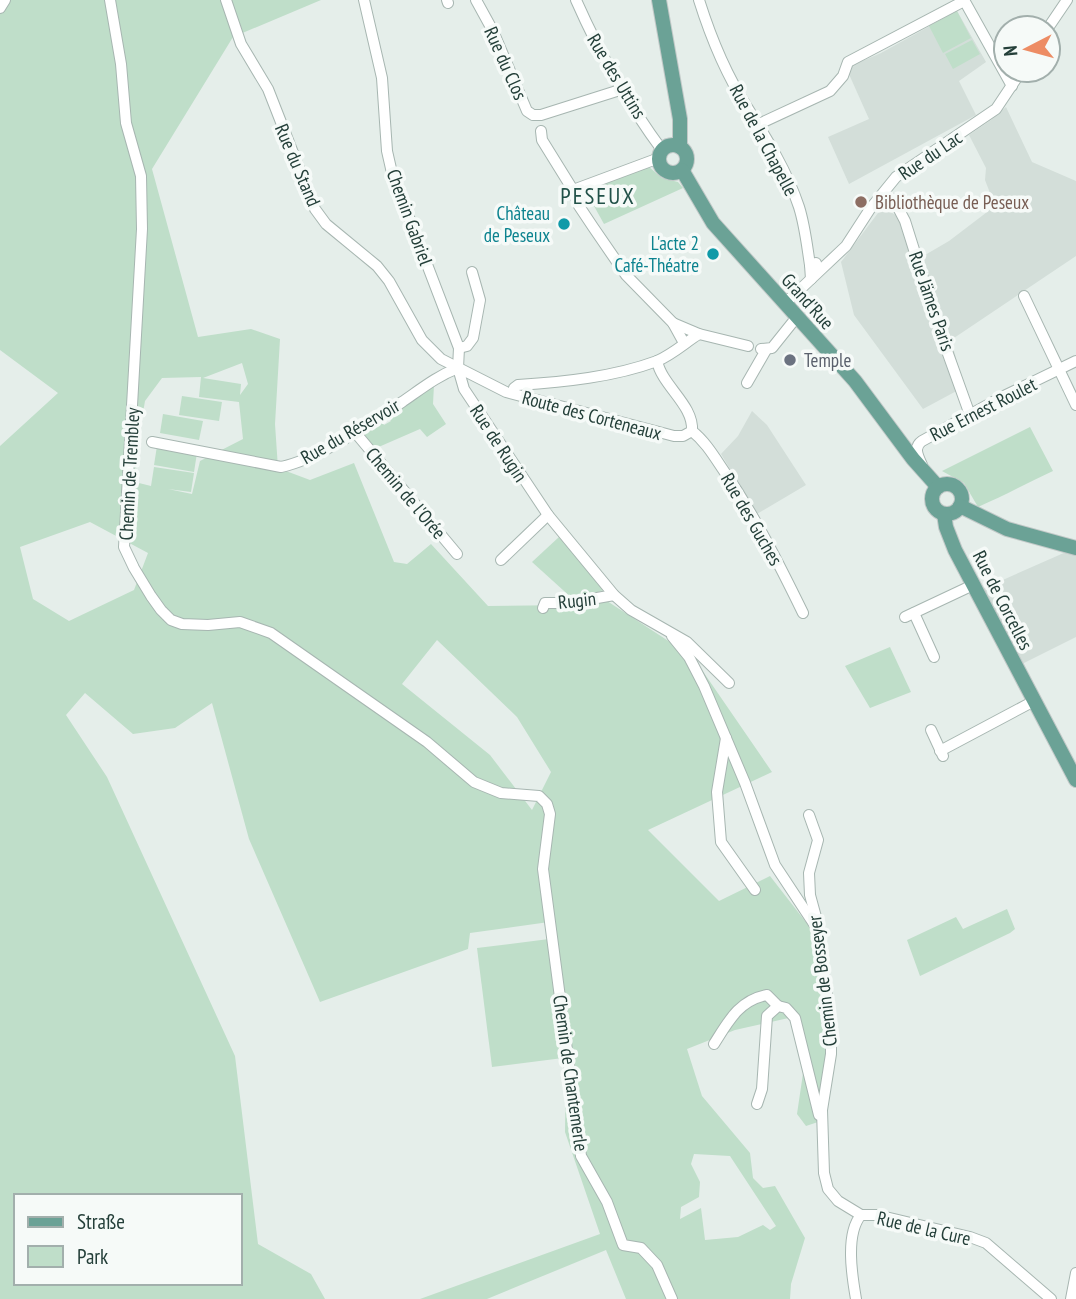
<svg xmlns="http://www.w3.org/2000/svg" width="1076" height="1299" font-family="'PT Sans Narrow',sans-serif">
<rect width="100%" height="100%" fill="#e5eeea"/>
<g fill="#d3ded9">
<polygon points="957,11 986,62 959,81 976,115 849,184 828,137 869,119 848,72 851,66 881,53"/>
<polygon points="1006,107 1032,162 1076,181 1076,256 951,340 964,387 923,409 854,315 841,262 878,213 883,210 889,211 905,221 917,255 925,255 949,241 995,206 985,180 986,168 969,135 991,120"/>
<polygon points="752,411 767,425 806,485 757,514 721,454 738,436"/>
<polygon points="1066,552 1076,555 1076,637 1022,664 980,590"/>
</g>
<g fill="#bfdec9" fill-rule="evenodd">
<path d="M0,0H321L233,37L152,169L198,337L251,329L280,339L275,424L278,468L310,480L354,463L394,562L407,564L431,544L488,606L571,605L607,601L693,657L772,772L648,830L719,901L770,876L812,930L828,1053L818,1122L806,1126L797,1114L805,1060L793,1017L735,1030L687,1049L702,1096L750,1153L753,1178L763,1188L775,1186L805,1238L791,1284L790,1299H626L606,1250L487,1299H420L600,1234L565,1132L566,1058L549,922L470,933L468,949L320,1002L249,839L212,703L175,728L133,734L85,693L66,715L107,777L235,1056L258,1244L311,1274L325,1299H0V446L58,393L0,350ZM242,363L248,384L240,395L241,384L203,378ZM201,377L199,397L239,402L243,439L200,461L192,494L168,489L191,492L194,473L154,467L151,486L139,483L135,460L145,401L162,378ZM90,522L148,553L134,590L69,621L33,599L20,547ZM437,640L517,717L551,772L532,810L490,755L402,684ZM694,1154L730,1156L776,1226L770,1230L763,1225L738,1237L705,1240L701,1208L680,1219L681,1207L699,1197L700,1182L691,1164ZM16,1196H240V1283H16Z"/>
<polygon points="957,11 971,38 943,53 929,26"/>
<polygon points="972,40 980,54 953,69 945,54"/>
<polygon points="649,167 662,178 678,182 683,188 604,224 584,188"/>
<polygon points="434,385 433,404 446,424 427,437 420,429 374,449 362,433 381,421 384,425 391,421 387,415"/>
<polygon points="182,396 222,402 219,421 179,415"/>
<polygon points="163,414 203,421 199,440 160,433"/>
<path d="M1030,427L1053,471C1027,483 1004,496 978,507L964,483L942,471Z"/>
<polygon points="157,446 197,453 194,472 154,465"/>
<polygon points="559,537 604,590 574,600 532,562"/>
<polygon points="890,647 911,692 870,708 845,666"/>
<polygon points="1007,909 1015,929 1010,933 920,976 907,940 956,917 963,929"/>
<polygon points="549,939 563,1058 492,1067 477,948"/>
</g>
<g fill="none" stroke-linecap="round" stroke-linejoin="round">
<defs>
<g id="minor">
<polyline points="110,0 121,64 126,123 141,176 142,229 124,547 134,568 151,596 161,610 171,620 182,624 208,625 240,622 271,633 427,742 474,782 501,793 539,796 547,804 550,814 543,869 581,1156 607,1202 623,1245 641,1248 657,1265 672,1299"/>
<polyline points="226,0 241,44 268,89 315,209 326,224 377,266 389,281 422,340 441,359 506,392 674,436 683,436 692,431"/>
<polyline points="364,0 382,78 387,151 392,173 459,348 458,368 464,389 548,515 614,595 631,610 687,642 729,683"/>
<polyline points="447,0 448,3"/>
<polyline points="476,0 493,31 527,111 533,115 541,115 623,89"/>
<path d="M576,0C599,52 628,104 662,150"/>
<path d="M699,0C710,35 727,76 747,107C767,139 787,171 799,207C805,226 807,246 810,265L816,263"/>
<polyline points="964,0 1012,86"/>
<polyline points="0,8 5,0"/>
<polyline points="1048,28 1067,0"/>
<polyline points="759,124 830,91 843,76 848,62 964,1"/>
<polyline points="541,131 542,140 573,190 579,206 593,227 626,275 673,323 684,343"/>
<polyline points="573,190 659,158"/>
<polyline points="883,194 894,200 905,221 938,326 970,415"/>
<polyline points="810,265 811,279 846,246 870,209 896,177 996,109 1022,70"/>
<polyline points="1024,296 1076,405"/>
<polyline points="783,303 792,297 811,279"/>
<polyline points="673,323 699,334 748,346"/>
<polyline points="459,348 467,346 473,338 480,300 472,272"/>
<polyline points="761,349 772,348 796,318"/>
<path d="M657,361C662,386 694,405 692,431"/>
<polyline points="747,383 766,350"/>
<path d="M514,388L518,385C564,382 614,377 657,361C672,355 686,342 699,334"/>
<polyline points="354,431 457,554"/>
<path d="M692,431C706,442 715,458 726,474C756,518 780,566 803,613"/>
<path d="M152,442L281,467C319,459 369,424 402,402C421,389 437,376 458,368"/>
<path d="M922,465C918,456 913,447 922,441L1004,396L1076,361"/>
<polyline points="501,560 548,515"/>
<polyline points="543,608 545,603 569,603 614,595"/>
<polyline points="914,613 934,657"/>
<polyline points="905,617 973,585"/>
<polyline points="672,636 689,657 704,686 745,783 775,865 814,924"/>
<polyline points="931,730 943,756"/>
<polyline points="726,738 717,792 721,842 755,890"/>
<polyline points="940,751 1034,701"/>
<polyline points="809,815 818,840 809,873 810,895 816,917 831,1024 831,1054 822,1110 824,1173 828,1189 838,1201 861,1215"/>
<path d="M714,1044C728,1022 739,1000 767,995L778,1006"/>
<polyline points="757,1104 762,1089 767,1016 778,1006 786,1008 795,1018 819,1115"/>
<polyline points="861,1215 877,1215 970,1237 986,1243 1051,1299"/>
<path d="M856,1299C852,1276 845,1234 861,1215"/>
<polyline points="1071,1299 1076,1273"/>
</g>
<g id="major">
<polyline points="659,0 680,119 680,147"/>
<circle cx="673" cy="159" r="14"/>
<polyline points="682,170 713,223 855,381 913,459 938,487"/>
<circle cx="947" cy="499" r="15"/>
<polyline points="960,506 1007,529 1076,548"/>
<polyline points="944,514 946,527 955,550 1076,780"/>
</g>
</defs>
<use href="#minor" stroke="#a7b6b1" stroke-width="12"/>
<use href="#major" stroke="#c2c9c8" stroke-width="16"/>
<use href="#minor" stroke="#fff" stroke-width="10"/>
<use href="#major" stroke="#6ba296" stroke-width="14"/>
</g>
<circle fill="#8d6e63" stroke="#f6faf8" stroke-width="2.5" cx="861" cy="202" r="7"/>
<g fill="#0f9aa8" stroke="#f6faf8" stroke-width="2.5">
<circle cx="564" cy="224" r="7"/>
<circle cx="713" cy="254" r="7"/>
</g>
<circle fill="#6b7280" stroke="#f6faf8" stroke-width="2.5" cx="790" cy="360" r="7"/>
<g text-anchor="middle" dominant-baseline="central" stroke-width="7" stroke-linejoin="round" paint-order="stroke">
<g font-size="19" fill="#243f39" stroke="#f6faf8">
<text transform="translate(506 63) rotate(66)">Rue du Clos</text>
<text transform="translate(617 76) rotate(59)">Rue des Uttins</text>
<text transform="translate(764 140) rotate(62)">Rue de la Chapelle</text>
<text transform="translate(930 155) rotate(-34)">Rue du Lac</text>
<text transform="translate(298 165) rotate(67)">Rue du Stand</text>
<text transform="translate(410 217) rotate(70)">Chemin Gabriel</text>
<text transform="translate(808 301) rotate(48)">Grand'Rue</text>
<text transform="translate(932 301) rotate(71)">Rue Jämes Paris</text>
<text transform="translate(983 409) rotate(-27)">Rue Ernest Roulet</text>
<text transform="translate(592 415) rotate(15)">Route des Corteneaux</text>
<text transform="translate(350 431) rotate(-30)">Rue du Réservoir</text>
<text transform="translate(499 443) rotate(57)">Rue de Rugin</text>
<text transform="translate(129 474) rotate(-87)">Chemin de Trembley</text>
<text transform="translate(406 493) rotate(50)">Chemin de l'Orée</text>
<text transform="translate(752 519) rotate(60)">Rue des Guches</text>
<text transform="translate(577 600) rotate(-6)">Rugin</text>
<text transform="translate(1003 600) rotate(63)">Rue de Corcelles</text>
<text transform="translate(822 981) rotate(-97)">Chemin de Bosseyer</text>
<text transform="translate(571 1073) rotate(82)">Chemin de Chantemerle</text>
<text transform="translate(924 1228) rotate(13)">Rue de la Cure</text>
</g>
<g font-size="19" fill="#785e54" stroke="#f6faf8" text-anchor="start">
<text x="875" y="202">Bibliothèque de Peseux</text>
</g>
<g font-size="19" fill="#0d838f" stroke="#f6faf8" text-anchor="end">
<text x="550" y="213">Château<tspan x="550" dy="22">de Peseux</tspan></text>
<text x="699" y="243">L'acte 2<tspan x="699" dy="22">Café-Théatre</tspan></text>
</g>
<g font-size="19" fill="#5b616d" stroke="#f6faf8" text-anchor="start">
<text x="804" y="360">Temple</text>
</g>
<g font-size="23" letter-spacing="2" fill="#215148" stroke="#f6faf8">
<text x="598" y="195">PESEUX</text>
</g>
</g>
<rect x="14" y="1194" width="228" height="91" fill="#f6faf8" stroke="#a2afac" stroke-width="2"/>
<rect x="28" y="1217" width="35" height="10" fill="#6ba296" stroke="#a2afac" stroke-width="2"/>
<text x="77" y="1229" font-size="21" fill="#243f39">Straße</text>
<rect x="28" y="1246" width="35" height="21" fill="#bfdec9" stroke="#a2afac" stroke-width="2"/>
<text x="77" y="1264" font-size="21" fill="#243f39">Park</text>
<g transform="translate(1027 49) rotate(264)"><circle r="33" fill="#f6faf8" stroke="#a2afac" stroke-width="2"/>
<path d="M0-5L12 26L0 18L-12 26Z" fill="#ed8c64"/>
<text y="-10" font-size="19" font-weight="bold" text-anchor="middle" fill="#243f39">N</text>
</g>
</svg>
